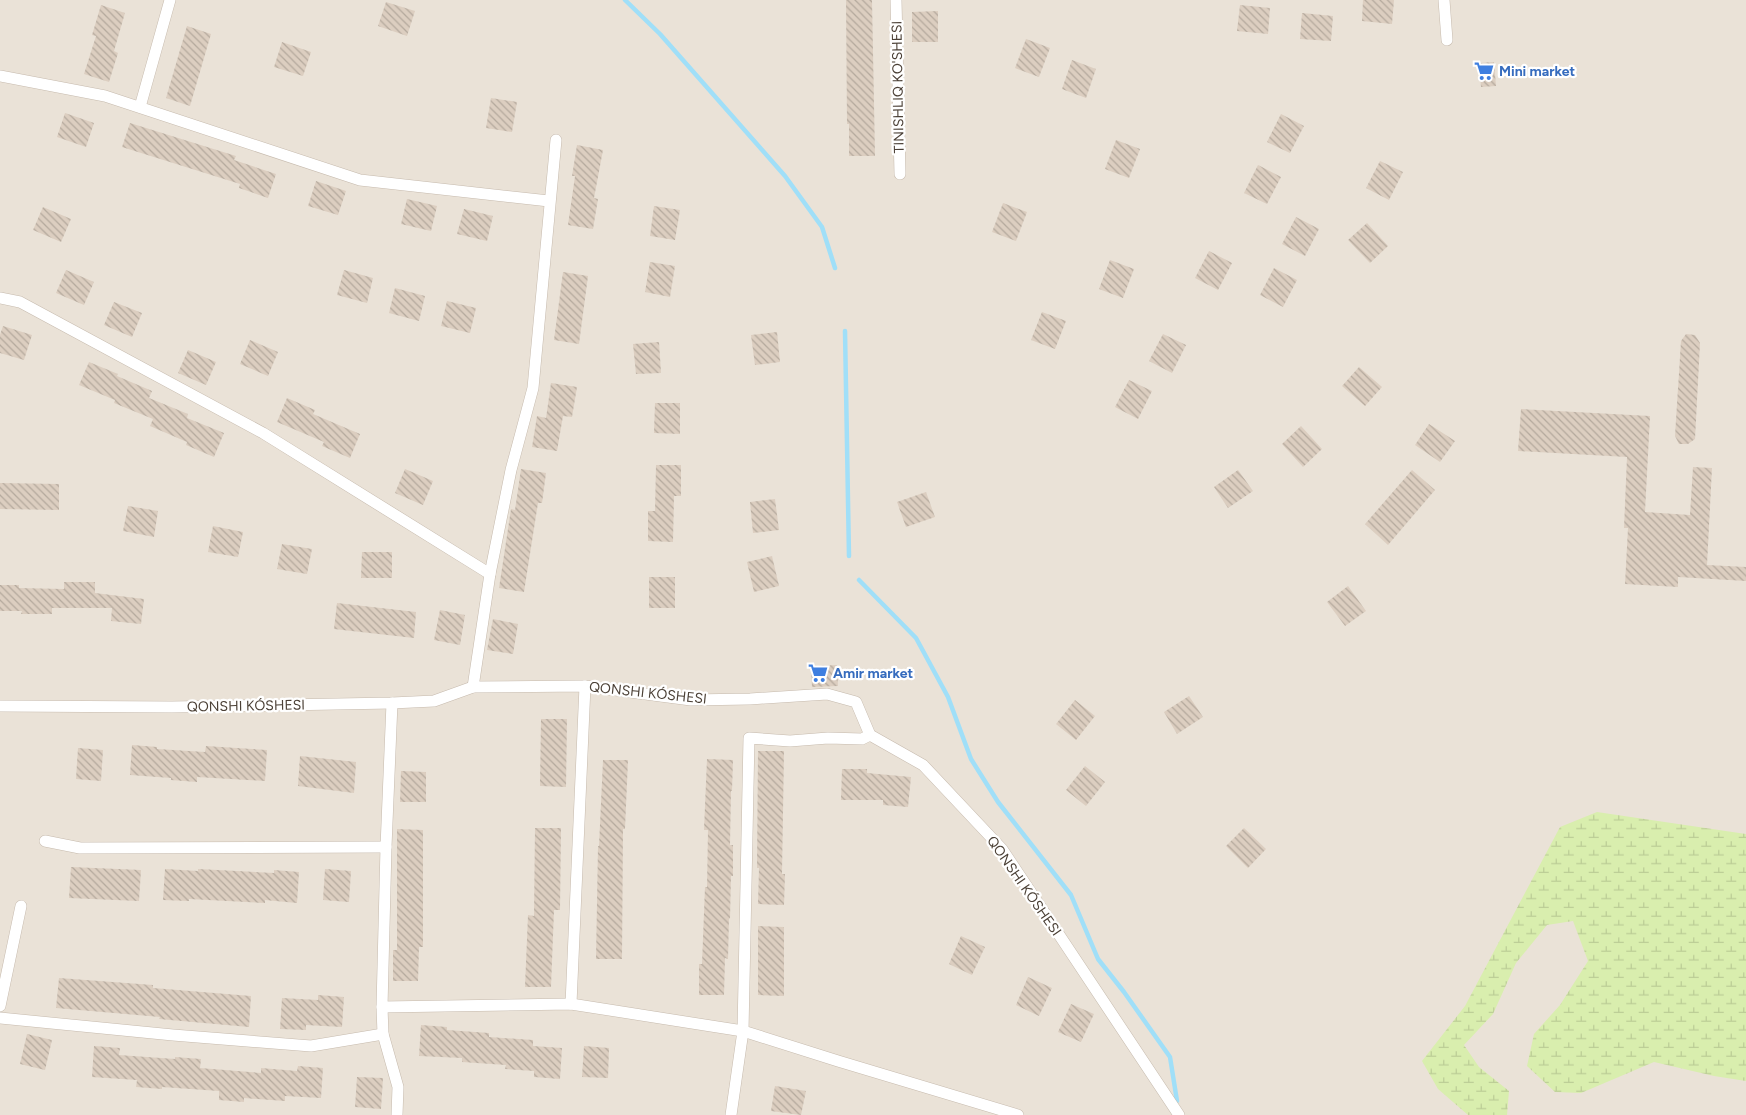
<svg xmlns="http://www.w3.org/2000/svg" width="1746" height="1115" font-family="Figtree,sans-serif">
<defs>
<pattern id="wetland-marsh" width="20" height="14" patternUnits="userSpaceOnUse" patternTransform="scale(1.25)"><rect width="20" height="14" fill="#d9eeae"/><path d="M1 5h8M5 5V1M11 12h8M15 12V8" fill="none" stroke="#bccd96"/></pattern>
<pattern id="building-back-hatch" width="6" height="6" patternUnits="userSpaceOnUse" patternTransform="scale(1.25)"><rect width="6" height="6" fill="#dccec0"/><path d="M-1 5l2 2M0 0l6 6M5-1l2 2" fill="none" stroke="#b4a99d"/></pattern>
</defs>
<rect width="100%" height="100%" fill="#f6f1e9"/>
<rect fill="#eae2d7" x="0" y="0" width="1746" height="1115"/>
<polygon fill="url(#wetland-marsh)" points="1597,812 1746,834 1746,1081 1714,1076 1654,1062 1581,1093 1555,1092 1527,1066 1534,1034 1560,1005 1588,961 1573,921 1547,925 1516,963 1493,1014 1464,1045 1479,1067 1509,1091 1507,1115 1468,1115 1438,1089 1422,1061 1465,1006 1560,827"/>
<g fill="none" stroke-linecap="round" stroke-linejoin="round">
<g stroke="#a0dff8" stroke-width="4.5">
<polyline points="625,0 660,34 785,176 822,227 835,268"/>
<polyline points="845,331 849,556"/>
<polyline points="859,580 916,638 948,697 971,759 998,802 1071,895 1098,959 1124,992 1170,1057 1177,1101"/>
</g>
</g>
<g fill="url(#building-back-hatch)">
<polygon points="846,0 872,0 875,156 849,156 849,124 847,124"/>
<polygon points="1363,0 1394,0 1392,24 1362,21"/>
<polygon points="386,2 415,11 407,36 378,26"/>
<polygon points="101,5 125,13 114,51 118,53 109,82 84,74 96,36 92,35"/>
<polygon points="1240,5 1270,8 1268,34 1237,31"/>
<polygon points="938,11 938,42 912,42 912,12"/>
<polygon points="1302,13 1333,16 1331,41 1300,39"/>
<polygon points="187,26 211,34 190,106 166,98"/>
<polygon points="1026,39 1050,48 1039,77 1015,68"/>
<polygon points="282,42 311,52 303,76 274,67"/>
<polygon points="1072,60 1096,69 1086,98 1062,89"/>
<polygon points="1494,62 1496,86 1481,87 1479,63"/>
<polygon points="491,98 517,102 512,132 486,128"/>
<polygon points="65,113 94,123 86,147 57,137"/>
<polygon points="1281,114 1304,126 1290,153 1267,142"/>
<polygon points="130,123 236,156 234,160 276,174 268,198 239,188 240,184 122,147"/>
<polygon points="1116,140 1140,149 1129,178 1105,169"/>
<polygon points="577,145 603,150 594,198 598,199 593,229 568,225 575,176 572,176"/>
<polygon points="1380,161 1403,172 1389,200 1366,188"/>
<polygon points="1258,165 1281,177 1267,204 1244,193"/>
<polygon points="316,181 346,191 338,215 308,206"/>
<polygon points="407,199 437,206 431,231 401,224"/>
<polygon points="1003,203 1027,212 1016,241 992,232"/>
<polygon points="654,206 680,210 675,240 650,236"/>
<polygon points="43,207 71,219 61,242 33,230"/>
<polygon points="464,209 493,216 487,241 457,234"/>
<polygon points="1296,217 1319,229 1305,256 1282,244"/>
<polygon points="1367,223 1388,246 1370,263 1348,240"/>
<polygon points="1209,251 1232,263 1218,290 1195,278"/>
<polygon points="1110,260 1134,269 1123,298 1099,289"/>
<polygon points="650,262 675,266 670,297 645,292"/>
<polygon points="1274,268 1297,280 1283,307 1260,295"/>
<polygon points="66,270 94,282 84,305 56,293"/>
<polygon points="344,270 373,278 367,303 337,295"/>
<polygon points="563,272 588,276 579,344 554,340"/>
<polygon points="395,288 425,296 419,321 389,313"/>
<polygon points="447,301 476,308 470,333 441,326"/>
<polygon points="114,302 142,313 132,337 104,325"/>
<polygon points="1042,312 1066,321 1055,349 1031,340"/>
<polygon points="3,326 32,335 24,360 0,353 0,335"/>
<polygon points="777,332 780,362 755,365 751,335"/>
<polygon points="1163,334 1186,345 1172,373 1149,361"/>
<polygon points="1686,334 1695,335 1700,343 1695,439 1688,444 1679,444 1675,436 1681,341"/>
<polygon points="250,340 278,352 268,376 240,364"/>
<polygon points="659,342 661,373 636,374 633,344"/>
<polygon points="188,350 216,362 206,385 178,373"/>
<polygon points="89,362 118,374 117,376 152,391 149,398 188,414 187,418 224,433 214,457 186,445 187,442 150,426 153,419 114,403 115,400 79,385"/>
<polygon points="1359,367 1382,387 1365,406 1342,386"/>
<polygon points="1129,380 1152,391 1138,419 1115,407"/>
<polygon points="551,383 577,387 572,417 563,416 557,451 532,447 537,416 546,418"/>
<polygon points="287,398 315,410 313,414 360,434 350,458 322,446 324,442 277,422"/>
<polygon points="655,403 680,403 680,434 654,433"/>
<polygon points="1521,409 1650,416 1645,512 1690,515 1693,467 1712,468 1707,565 1746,567 1746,581 1678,577 1678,587 1625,584 1628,528 1624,528 1627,457 1518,451"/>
<polygon points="1429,424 1455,441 1440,462 1415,445"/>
<polygon points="1301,426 1322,449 1303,467 1282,444"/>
<polygon points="656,465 681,465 681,496 674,496 673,542 648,541 648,511 655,511"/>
<polygon points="405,469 433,481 423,505 395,493"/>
<polygon points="521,469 546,473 542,503 538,503 524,592 499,588 511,509 515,510"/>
<polygon points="1238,470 1253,491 1228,508 1214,487"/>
<polygon points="1412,470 1435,490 1388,545 1365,524"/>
<polygon points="0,483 59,484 59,510 0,509"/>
<polygon points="926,492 935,517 906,527 897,502"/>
<polygon points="775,499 779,530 753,533 750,502"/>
<polygon points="128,506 158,511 154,537 123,531"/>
<polygon points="213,526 243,532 238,557 208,552"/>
<polygon points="282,544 312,549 307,574 277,569"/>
<polygon points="362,552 392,552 392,578 361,578"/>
<polygon points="772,556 779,586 754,592 747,562"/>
<rect x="649" y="577" width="26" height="31"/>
<polygon points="64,582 95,582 95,593 144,599 141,624 111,621 112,608 52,608 52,614 21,614 22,611 0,611 0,585 19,585 19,588 64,589"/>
<polygon points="1348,586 1366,611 1345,626 1327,602"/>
<polygon points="337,603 416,612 414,638 334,629"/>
<polygon points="440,610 465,615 460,645 434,640"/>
<polygon points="493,619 518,624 513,654 487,650"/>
<polygon points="837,665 838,686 812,687 811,666"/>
<polygon points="1189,696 1203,717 1177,734 1164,712"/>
<polygon points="1075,700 1095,716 1076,740 1056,724"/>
<polygon points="541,719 567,719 566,787 540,786"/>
<polygon points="132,745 157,747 157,749 205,752 206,746 267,750 265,781 197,777 197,782 171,780 171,778 130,775"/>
<polygon points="78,748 103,750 101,781 76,779"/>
<polygon points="758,751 784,751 782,874 785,874 784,905 758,904 759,868 757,868"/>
<polygon points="300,756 356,762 354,793 298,786"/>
<polygon points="707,759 733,760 732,791 731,791 730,845 733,845 733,876 731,876 730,919 729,918 728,959 725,958 724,995 699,995 699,964 702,964 705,887 707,887 708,830 704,830"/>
<polygon points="603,760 628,760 625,829 623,829 622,959 596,959 598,846 599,846"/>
<polygon points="1085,766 1105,782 1086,806 1066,790"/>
<polygon points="842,769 867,769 867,773 911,777 908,807 883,805 883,800 841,800"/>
<polygon points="401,771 426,772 426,802 400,802"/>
<polygon points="535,828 561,828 560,910 554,910 551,987 525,987 528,915 534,916"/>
<polygon points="1244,828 1266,849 1248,868 1226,846"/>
<polygon points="397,829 423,830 423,947 419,947 418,981 393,981 393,950 397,950"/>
<polygon points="71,867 141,870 139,901 69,898"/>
<polygon points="165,869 198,871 198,869 274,873 274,870 299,872 297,903 265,900 265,903 189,899 189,901 163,900"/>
<polygon points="325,869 351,871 349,902 323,900"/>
<polygon points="758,926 784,927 784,996 758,995"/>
<polygon points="961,936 985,947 972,975 949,964"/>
<polygon points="1028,977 1052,988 1039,1016 1016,1005"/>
<polygon points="59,978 153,985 153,988 251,996 249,1027 159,1019 160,1017 56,1008"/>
<polygon points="318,995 344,997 342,1027 306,1025 306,1030 280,1029 282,998 318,1000"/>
<polygon points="1071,1004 1094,1014 1081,1042 1058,1032"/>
<polygon points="421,1025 447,1027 447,1030 489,1033 489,1037 533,1040 533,1046 562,1048 560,1079 534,1077 534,1071 505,1069 506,1065 462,1062 462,1058 419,1056"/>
<polygon points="27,1034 52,1040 45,1070 20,1064"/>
<polygon points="94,1046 120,1048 119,1055 175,1059 175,1057 201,1059 200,1068 261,1073 261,1068 297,1071 298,1066 323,1068 321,1098 285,1096 285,1101 244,1098 244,1102 219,1100 219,1091 162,1087 162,1089 136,1087 137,1080 92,1077"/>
<polygon points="584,1046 609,1048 608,1078 582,1077"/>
<polygon points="357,1077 383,1078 381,1109 355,1107"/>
<polygon points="775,1086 806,1091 801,1115 771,1111"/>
</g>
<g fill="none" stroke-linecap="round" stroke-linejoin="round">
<defs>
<g id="minor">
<polyline points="896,0 900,174"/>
<polyline points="1444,0 1447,40"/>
<polyline points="0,76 105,96 360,180 549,201"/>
<polyline points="140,107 170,0"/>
<polyline points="0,298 20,302 263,433 490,574"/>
<polyline points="473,687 490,574 511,470 533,388 556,140"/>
<polyline points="392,703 386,847 382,1007 383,1034 398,1087 397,1115"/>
<polyline points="0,706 172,707 392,703 434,701 473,687 585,686 691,700 750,699 827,694 856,702 870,735 923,765 1002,849 1179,1115"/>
<polyline points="45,841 80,848 386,847"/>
<polyline points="571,1004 585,686"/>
<polyline points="0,1006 21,906"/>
<polyline points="382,1007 571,1004 743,1031 838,1061 1018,1115"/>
<polyline points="0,1018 173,1035 311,1046 383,1034"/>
<polyline points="731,1115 743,1031 749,738 790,741 828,738 862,739 870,735"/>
</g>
</defs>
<use href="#minor" stroke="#c6baad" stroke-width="12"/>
<use href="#minor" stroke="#fff" stroke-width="11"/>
</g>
<defs>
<symbol id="supermarket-bare" viewBox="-9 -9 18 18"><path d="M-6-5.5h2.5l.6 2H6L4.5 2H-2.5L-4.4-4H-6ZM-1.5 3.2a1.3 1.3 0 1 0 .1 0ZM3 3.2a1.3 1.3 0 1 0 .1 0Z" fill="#3f7fe0" stroke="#fff" stroke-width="2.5" paint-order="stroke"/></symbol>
</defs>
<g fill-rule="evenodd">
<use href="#supermarket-bare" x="1470" y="57" width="28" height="28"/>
<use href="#supermarket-bare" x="804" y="659" width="28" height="28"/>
</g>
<g text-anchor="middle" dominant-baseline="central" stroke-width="4.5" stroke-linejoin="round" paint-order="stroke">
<g font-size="14" font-weight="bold" fill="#366cbe" stroke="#fff" text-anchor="start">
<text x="1499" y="71">Mini market</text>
<text x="833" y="673">Amir market</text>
</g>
<g font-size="14" fill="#4b4036" stroke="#fff">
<text transform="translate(898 87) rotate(-91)">TINISHLIQ KO'SHESI</text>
<text transform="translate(648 693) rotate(6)">QONSHI KÓSHESI</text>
<text transform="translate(246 706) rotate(-1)">QONSHI KÓSHESI</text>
<text transform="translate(1024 886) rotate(55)">QONSHI KÓSHESI</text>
</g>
</g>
</svg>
